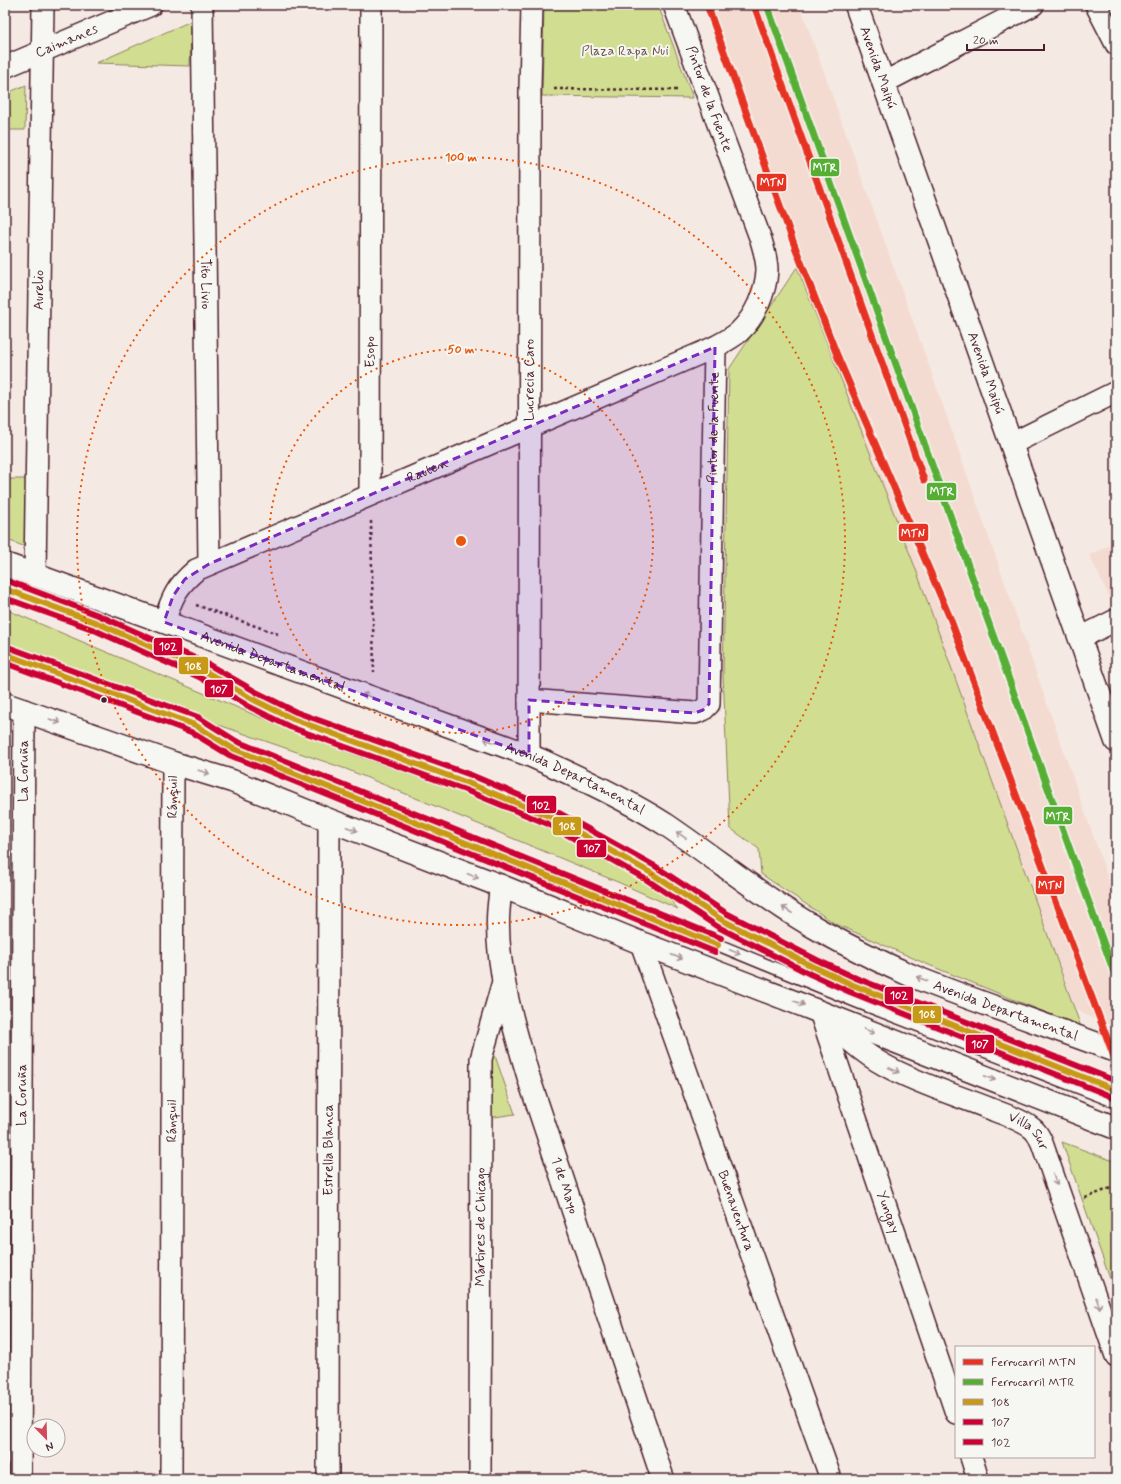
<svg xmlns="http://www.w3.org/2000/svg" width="1121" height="1484" font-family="Mynerve,sans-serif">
<rect width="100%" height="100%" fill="#f5eae3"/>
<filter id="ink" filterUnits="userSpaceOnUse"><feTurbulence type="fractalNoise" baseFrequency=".025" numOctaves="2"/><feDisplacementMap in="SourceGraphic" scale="8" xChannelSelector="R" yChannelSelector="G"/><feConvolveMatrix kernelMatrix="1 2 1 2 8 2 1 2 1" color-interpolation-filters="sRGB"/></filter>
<g filter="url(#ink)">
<g fill="#f4dbd1">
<polygon points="702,5 800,5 932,374 1116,901 1116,1027 1102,1023 1076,1010 915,567 792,253"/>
<polygon points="1116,542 1116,606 1114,607 1089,555"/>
</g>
<g fill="#d1de91" stroke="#8e7e5e">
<polygon points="544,5 658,5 693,98 542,96"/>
<polygon points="191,21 190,66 96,63"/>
<polygon points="26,85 25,130 5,130 5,94"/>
<polygon points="797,267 915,567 1081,1027 924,963 834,923 761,874 759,849 730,828 723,675 729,369"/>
<polygon points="5,479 30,479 31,549 5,539"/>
<polygon points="5,609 269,721 355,755 519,813 659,887 678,909 620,883 346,769 5,651"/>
<polygon points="492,1047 515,1114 488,1118"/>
<polygon points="1062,1142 1116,1162 1116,1296"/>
</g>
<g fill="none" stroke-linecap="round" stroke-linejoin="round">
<defs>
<g id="lane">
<polyline points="5,589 95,622 203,670 254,700 293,719 468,783 551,817 616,853 651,873 722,920 814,967 853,985 1116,1090"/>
<polyline points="5,654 173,717 195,725 232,748 553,877 857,1002 1116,1102"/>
</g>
<g id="street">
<path id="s1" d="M202,5L209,564"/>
<polyline points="1096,5 1116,44"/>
<path id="s2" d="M5,67L151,5"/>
<polyline points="883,83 1033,5"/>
<polyline points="1011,444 1116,392"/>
<path id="s3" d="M370,494L371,5"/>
<path id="s4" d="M35,575L43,5"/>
<path id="s5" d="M164,622C172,598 176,587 196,570L715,347C724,342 732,338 739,332C755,317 766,292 767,270C767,260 764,250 761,240L674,5"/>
<polyline points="1080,638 1116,620"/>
<path id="s6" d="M529,700L695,713L703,710L709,704L715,347"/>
<path id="s7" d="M529,755L530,88L532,5"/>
<path id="s8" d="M641,943L831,1479"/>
<path id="s9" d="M820,1012C840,1032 860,1052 886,1066C919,1084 956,1095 991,1109C1005,1115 1023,1120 1034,1130C1038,1134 1040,1138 1042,1143L1116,1356"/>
<path id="s10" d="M822,1018L956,1413"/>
<polyline points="971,1457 978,1479"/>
<path id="s11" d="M20,1479L24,710"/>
<path id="s12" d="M171,1479L173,763"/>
<path id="s13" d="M328,1479L329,820"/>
<path id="s14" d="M480,1479L481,1059L504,978"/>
</g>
<g id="secondary">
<path id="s15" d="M856,5L1116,741"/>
<path id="s16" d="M501,886C500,897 498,909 498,920C497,974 515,1031 530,1082L663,1479"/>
</g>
<g id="primary">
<path id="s17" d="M5,564L529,755C575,775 622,797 665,824C717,859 766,900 821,931C852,948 884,964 917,978C982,1004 1050,1026 1116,1051"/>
<polyline points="5,704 173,763 232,781 329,820 501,886 641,943 820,1012 1116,1128"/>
</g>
</defs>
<use href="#lane" stroke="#4a1f2b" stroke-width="14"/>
<use href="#street" stroke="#4a1f2b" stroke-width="24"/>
<use href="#secondary" stroke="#4a1f2b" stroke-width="25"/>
<use href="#primary" stroke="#4a1f2b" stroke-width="25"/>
<g stroke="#4a1f2b" stroke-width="2.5" stroke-dasharray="3 3" stroke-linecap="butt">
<polyline points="554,89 679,90"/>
<polyline points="371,521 374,672"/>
<polyline points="196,605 278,634"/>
<polyline points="1112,648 1116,659"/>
<polyline points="1085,1198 1116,1186"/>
</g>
<use href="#lane" stroke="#f6f6f2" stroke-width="11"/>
<use href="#street" stroke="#f6f6f2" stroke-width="21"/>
<use href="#secondary" stroke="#f6f6f2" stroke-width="22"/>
<use href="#primary" stroke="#f6f6f2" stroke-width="22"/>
<defs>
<g id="bus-1">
<polyline points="5,589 95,622 203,670 254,700 293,719 468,783 551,817 651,873 722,920 814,967 853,985 1116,1090"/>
<polyline points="5,654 195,725 232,748 718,945"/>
</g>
<g id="bus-2">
<polyline points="5,598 92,629 199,677 250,707 290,727 465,790 548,824 647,880 718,927 810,974 850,992 1113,1097"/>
<polyline points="5,663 191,732 229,755 715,952"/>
</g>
<g id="bus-3">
<polyline points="8,581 98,615 206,663 258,693 296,712 471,775 554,810 655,866 726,913 817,960 856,978 1116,1081"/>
<polyline points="8,647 198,717 236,741 721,938"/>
</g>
</defs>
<use href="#bus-1" stroke="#f6f6f2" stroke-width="9"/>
<use href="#bus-2" stroke="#f6f6f2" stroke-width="9"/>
<use href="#bus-3" stroke="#f6f6f2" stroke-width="9"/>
<use href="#bus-1" stroke="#c79916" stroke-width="6"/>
<use href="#bus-2" stroke="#c03" stroke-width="6"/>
<use href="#bus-3" stroke="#c03" stroke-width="6"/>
<defs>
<g id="rail-1">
<polyline points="707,5 794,244 837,355 950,618 1116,1062"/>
<polyline points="754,5 924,480"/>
</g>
<polyline id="rail-2" points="767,5 1116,978"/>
</defs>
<use href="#rail-1" stroke="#f6f6f2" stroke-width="10"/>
<use href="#rail-2" stroke="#f6f6f2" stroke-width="10"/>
<use href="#rail-1" stroke="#e63323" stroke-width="7"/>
<use href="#rail-2" stroke="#56ae35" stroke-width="7"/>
</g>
<defs><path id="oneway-shaft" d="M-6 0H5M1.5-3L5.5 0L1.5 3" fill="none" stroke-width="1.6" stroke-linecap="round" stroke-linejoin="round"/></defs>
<g stroke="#a99598">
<use href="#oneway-shaft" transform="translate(368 696) rotate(-160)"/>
<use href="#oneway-shaft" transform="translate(55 721) rotate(19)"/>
<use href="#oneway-shaft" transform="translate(490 741) rotate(-160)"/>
<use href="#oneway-shaft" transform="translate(204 772) rotate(17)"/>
<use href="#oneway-shaft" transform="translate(352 829) rotate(21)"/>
<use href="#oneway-shaft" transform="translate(681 835) rotate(-146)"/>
<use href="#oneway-shaft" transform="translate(473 876) rotate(21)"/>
<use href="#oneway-shaft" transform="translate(787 910) rotate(-147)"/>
<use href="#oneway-shaft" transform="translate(735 952) rotate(22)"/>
<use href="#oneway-shaft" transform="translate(677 957) rotate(21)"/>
<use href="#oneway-shaft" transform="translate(922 979) rotate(-160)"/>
<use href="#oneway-shaft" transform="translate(799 1003) rotate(21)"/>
<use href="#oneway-shaft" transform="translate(869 1031) rotate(21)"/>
<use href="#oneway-shaft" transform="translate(894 1070) rotate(25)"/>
<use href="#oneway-shaft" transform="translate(990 1078) rotate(21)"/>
<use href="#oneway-shaft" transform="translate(1055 1180) rotate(71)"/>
<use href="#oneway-shaft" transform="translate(1098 1303) rotate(71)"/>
</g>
</g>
<path fill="#7b2cbf" fill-opacity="0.2" stroke="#7b2cbf" stroke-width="3" stroke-dasharray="8 5" stroke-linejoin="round" d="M715,347L709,704L703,710L695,713L529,700V755L164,622L173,596L185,579L209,564Z"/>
<g fill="none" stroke="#e8590c" stroke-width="2" stroke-dasharray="2 4">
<circle cx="461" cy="541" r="192"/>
<circle cx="461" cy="541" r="384"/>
</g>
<circle fill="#4a1f2b" stroke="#f6f6f2" stroke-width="1.5" cx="104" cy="700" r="3.5"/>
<g text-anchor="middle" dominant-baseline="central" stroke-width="4" stroke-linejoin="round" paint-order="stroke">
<g font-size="14" fill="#4a1f2b" stroke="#f6f6f2">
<text stroke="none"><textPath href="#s2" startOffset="67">Caimanes</textPath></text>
<text stroke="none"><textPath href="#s15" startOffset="66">Avenida Maipú</textPath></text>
<text transform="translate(709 99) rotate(70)">Pintor de la Fuente</text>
<text stroke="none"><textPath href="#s1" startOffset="279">Tito Livio</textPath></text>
<text stroke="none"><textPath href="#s4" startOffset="285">Aurelio</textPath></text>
<text stroke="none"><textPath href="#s3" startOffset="142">Esopo</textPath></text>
<text stroke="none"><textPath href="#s15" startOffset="390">Avenida Maipú</textPath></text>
<text stroke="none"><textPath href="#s7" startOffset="375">Lucrecia Caro</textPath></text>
<text stroke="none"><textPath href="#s6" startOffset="460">Pintor de la Fuente</textPath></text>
<text stroke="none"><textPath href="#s5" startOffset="314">Rauten</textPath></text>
<text stroke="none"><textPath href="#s17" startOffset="285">Avenida Departamental</textPath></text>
<text stroke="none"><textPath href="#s11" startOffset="708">La Coruña</textPath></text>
<text stroke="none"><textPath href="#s17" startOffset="609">Avenida Departamental</textPath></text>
<text stroke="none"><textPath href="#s12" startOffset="682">Ránquil</textPath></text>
<text stroke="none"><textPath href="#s17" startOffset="1101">Avenida Departamental</textPath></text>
<text stroke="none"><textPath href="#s11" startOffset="384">La Coruña</textPath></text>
<text stroke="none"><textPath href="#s12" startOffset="358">Ránquil</textPath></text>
<text stroke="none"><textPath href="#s9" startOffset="244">Villa Sur</textPath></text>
<text stroke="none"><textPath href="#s13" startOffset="329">Estrella Blanca</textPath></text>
<text stroke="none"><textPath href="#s16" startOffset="309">1 de Mayo</textPath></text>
<text stroke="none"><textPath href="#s8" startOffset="284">Buenaventura</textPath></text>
<text stroke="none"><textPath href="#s10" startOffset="205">Yungay</textPath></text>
<text stroke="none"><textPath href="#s14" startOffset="252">Mártires de Chicago</textPath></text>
</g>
<g font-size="14" fill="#6c4f44" stroke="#f6f6f2">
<text x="625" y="51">Plaza Rapa Nui</text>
</g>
</g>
<circle cx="461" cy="541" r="6" fill="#e8590c" stroke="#f6f6f2" stroke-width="2"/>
<g font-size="12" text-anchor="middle" font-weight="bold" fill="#e8590c" stroke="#f6f6f2" stroke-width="4" stroke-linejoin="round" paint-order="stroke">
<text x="461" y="161">100 m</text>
<text x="461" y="353">50 m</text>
</g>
<g stroke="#f6f6f2" stroke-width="1.5">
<rect x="810" y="158" width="30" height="19" rx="4" fill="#56ae35"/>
<rect x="756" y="173" width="31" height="19" rx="4" fill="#e63323"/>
<rect x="926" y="482" width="31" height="19" rx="4" fill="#56ae35"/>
<rect x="898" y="523" width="31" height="19" rx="4" fill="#e63323"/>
<rect x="153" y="637" width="30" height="19" rx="4" fill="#c03"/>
<rect x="178" y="656" width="31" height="19" rx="4" fill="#c79916"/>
<rect x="204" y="679" width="30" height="19" rx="4" fill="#c03"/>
<rect x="526" y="795" width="31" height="19" rx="4" fill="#c03"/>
<rect x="1043" y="806" width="30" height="19" rx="4" fill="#56ae35"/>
<rect x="552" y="816" width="30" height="20" rx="4" fill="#c79916"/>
<rect x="576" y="839" width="31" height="19" rx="4" fill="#c03"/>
<rect x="1035" y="875" width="30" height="20" rx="4" fill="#e63323"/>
<rect x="884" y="986" width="30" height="19" rx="4" fill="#c03"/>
<rect x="912" y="1005" width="30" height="19" rx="4" fill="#c79916"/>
<rect x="965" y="1034" width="30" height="20" rx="4" fill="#c03"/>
</g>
<g font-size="11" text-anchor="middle" font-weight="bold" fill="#fff">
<text x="825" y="171">MTR</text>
<text x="772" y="186">MTN</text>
<text x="942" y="495">MTR</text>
<text x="913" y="537">MTN</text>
<text x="168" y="650">102</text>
<text x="193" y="670">108</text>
<text x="219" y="693">107</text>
<text x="541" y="809">102</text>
<text x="1058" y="820">MTR</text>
<text x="567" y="830">108</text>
<text x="592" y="852">107</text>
<text x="1050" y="889">MTN</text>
<text x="899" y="999">102</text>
<text x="927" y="1018">108</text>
<text x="980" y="1048">107</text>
</g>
<rect width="1121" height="1484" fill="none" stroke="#f6f6f2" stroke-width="20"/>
<rect x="10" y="10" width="1101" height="1464" fill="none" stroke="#4a1f2b" stroke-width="1.5" filter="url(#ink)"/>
<rect x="955" y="1346" width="140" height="112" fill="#f6f6f2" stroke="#b1a0a2"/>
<rect x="963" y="1359" width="20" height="6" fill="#e63323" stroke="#b1a0a2"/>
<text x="991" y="1366" font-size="12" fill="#4a1f2b">Ferrocarril MTN</text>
<rect x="963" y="1379" width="20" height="6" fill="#56ae35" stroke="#b1a0a2"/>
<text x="991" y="1386" font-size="12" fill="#4a1f2b">Ferrocarril MTR</text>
<rect x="963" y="1399" width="20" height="6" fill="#c79916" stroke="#b1a0a2"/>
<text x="991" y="1406" font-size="12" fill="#4a1f2b">108</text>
<rect x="963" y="1419" width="20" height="6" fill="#cc0033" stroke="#b1a0a2"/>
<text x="991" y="1426" font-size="12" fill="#4a1f2b">107</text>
<rect x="963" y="1439" width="20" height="6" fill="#cc0033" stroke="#b1a0a2"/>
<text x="991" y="1446" font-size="12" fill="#4a1f2b">102</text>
<g transform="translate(46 1438) rotate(157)"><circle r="19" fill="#f6f6f2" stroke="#b1a0a2"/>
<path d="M0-3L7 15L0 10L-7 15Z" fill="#d1495b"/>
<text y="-6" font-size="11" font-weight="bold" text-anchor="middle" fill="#4a1f2b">N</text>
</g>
<path d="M967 44v6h77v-6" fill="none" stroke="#4a1f2b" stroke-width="2"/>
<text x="973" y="44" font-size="12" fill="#4a1f2b" stroke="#f6f6f2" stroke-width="3" paint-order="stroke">20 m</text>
</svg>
